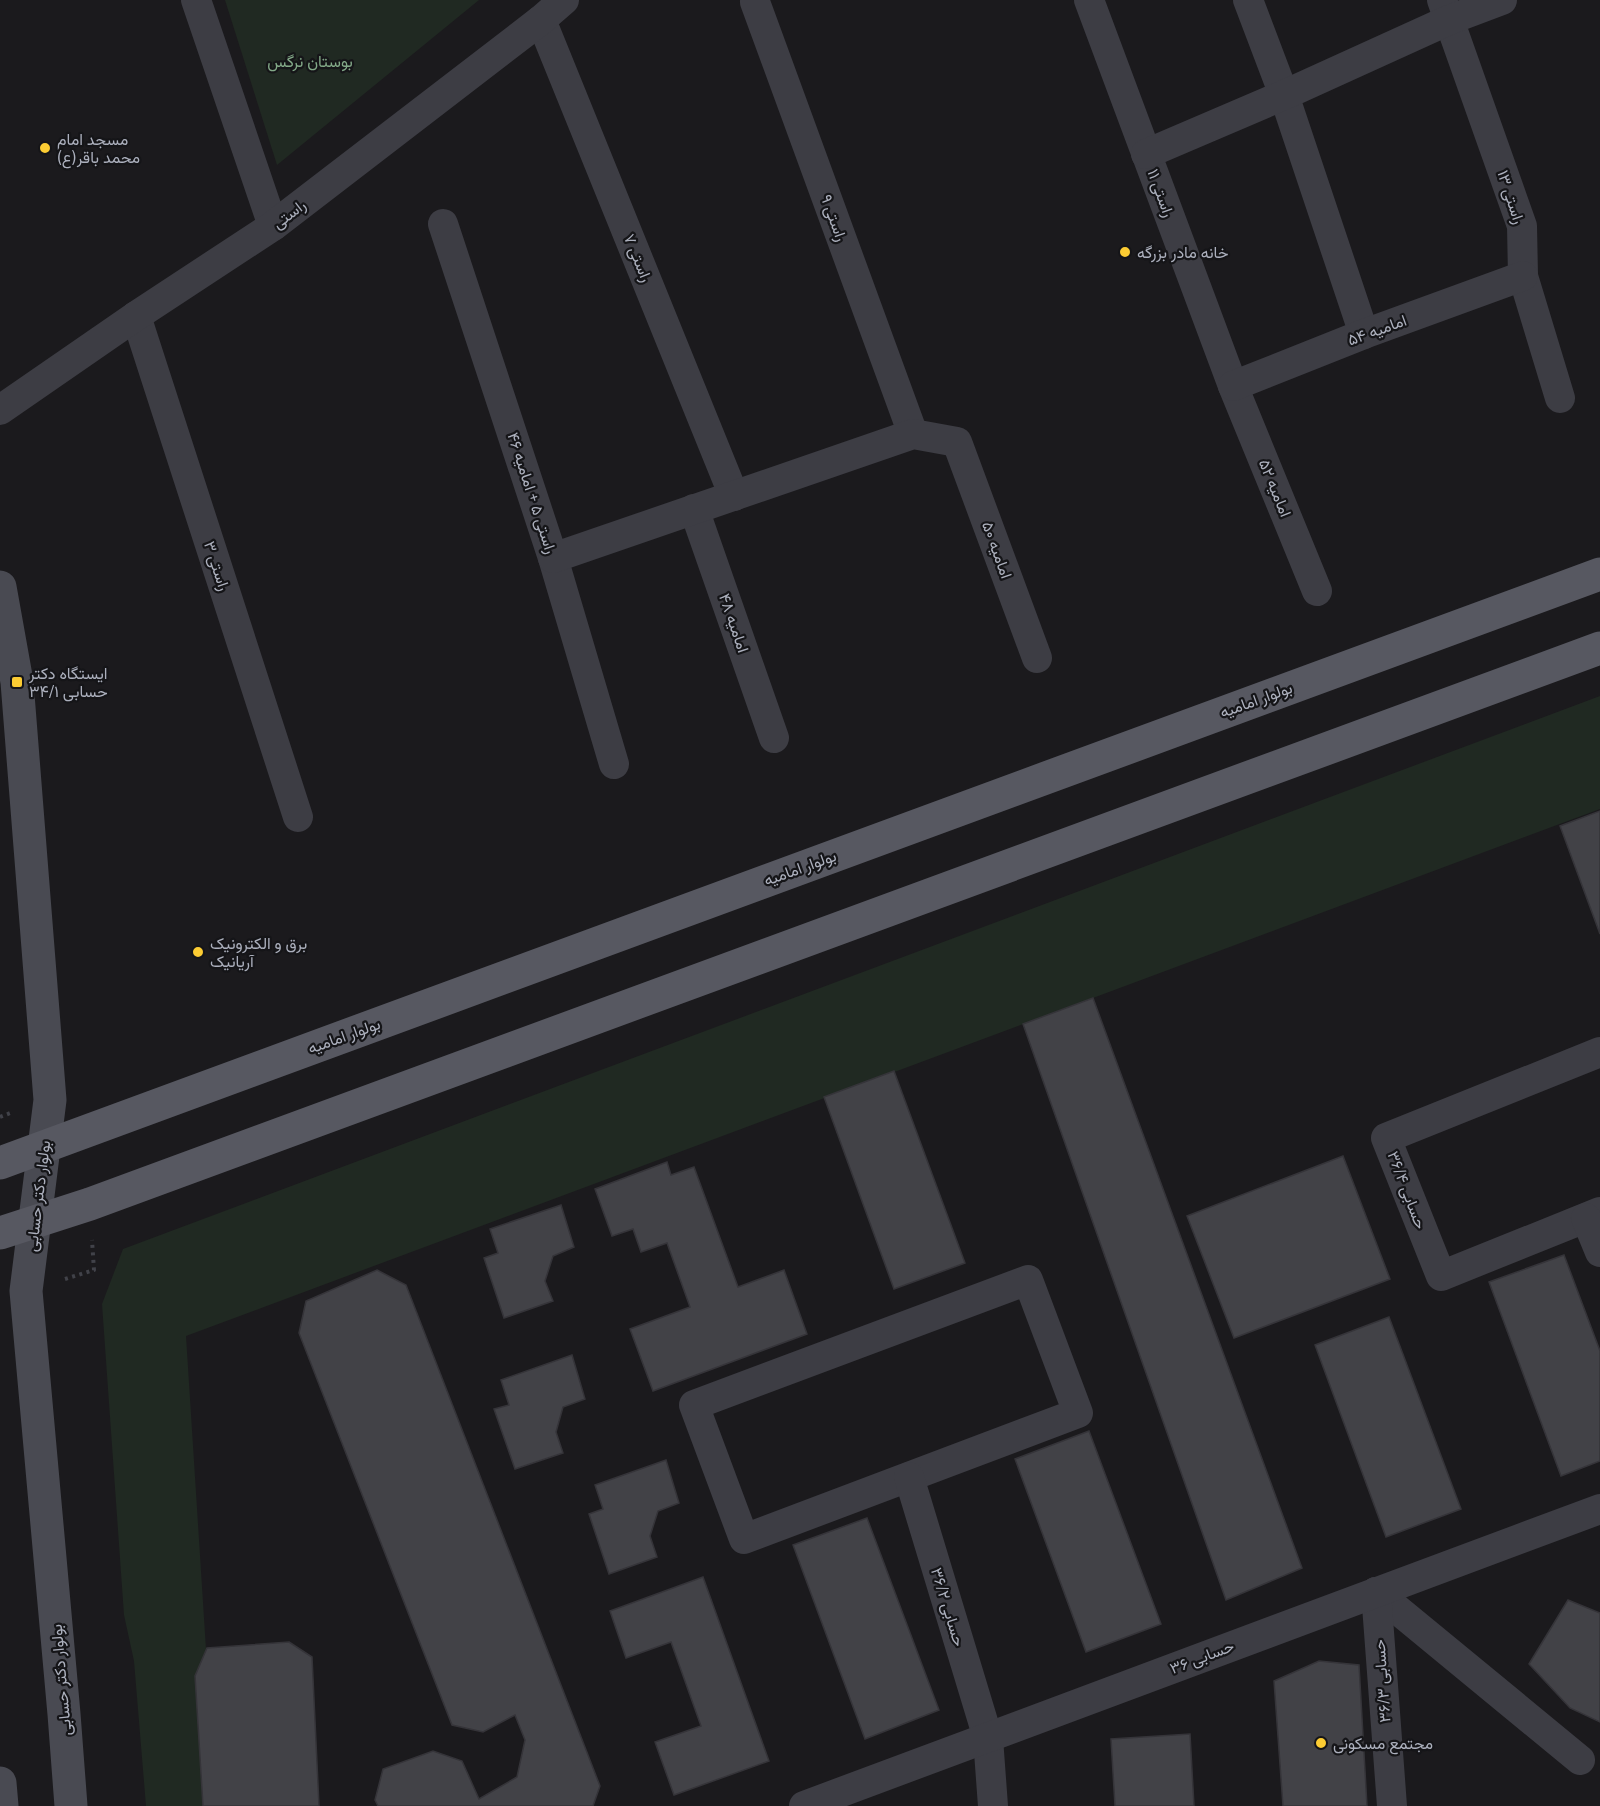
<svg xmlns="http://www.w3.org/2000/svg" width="1600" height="1806" font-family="'Public Sans',Vazirmatn,sans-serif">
<rect width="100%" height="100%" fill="#1b1a1d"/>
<g fill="#202922">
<polygon points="225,0 479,0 277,165"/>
<polygon points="1600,696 1600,809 186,1336 216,1806 146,1806 134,1661 124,1615 102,1304 123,1249"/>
</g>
<g fill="#424247" stroke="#353439" stroke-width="1.5">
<polygon points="1600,811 1600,934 1560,826"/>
<polygon points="1093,998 1302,1568 1226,1600 1023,1024"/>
<polygon points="894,1071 965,1263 894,1289 824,1097"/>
<polygon points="1343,1156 1390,1279 1234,1338 1187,1216"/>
<polygon points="667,1162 671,1175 694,1167 738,1287 784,1270 807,1334 653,1391 630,1329 690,1307 667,1243 641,1252 633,1229 612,1236 595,1189"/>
<polygon points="561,1205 574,1247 553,1256 545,1281 553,1301 504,1318 484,1258 498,1253 490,1229"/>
<polygon points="1564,1255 1600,1351 1600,1461 1561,1476 1489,1282"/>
<polygon points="377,1270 406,1285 600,1786 593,1806 378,1806 375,1800 383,1769 433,1751 462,1761 479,1799 517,1777 525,1740 515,1715 483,1732 452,1725 299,1333 306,1301"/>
<polygon points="1389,1317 1461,1509 1386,1537 1315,1345"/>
<polygon points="572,1355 585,1399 563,1407 556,1432 563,1453 515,1469 494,1409 509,1405 501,1380"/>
<polygon points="1089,1431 1161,1624 1086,1652 1015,1459"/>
<polygon points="666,1460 679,1503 658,1511 650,1536 657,1557 609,1574 589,1514 603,1509 595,1485"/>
<polygon points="867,1518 939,1710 865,1739 793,1545"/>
<polygon points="703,1577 769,1761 674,1795 655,1742 701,1726 671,1642 626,1658 610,1611"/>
<polygon points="1568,1600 1600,1613 1600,1722 1570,1708 1529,1664"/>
<polygon points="289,1642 312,1657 319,1806 203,1806 195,1676 207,1648"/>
<polygon points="1319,1661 1359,1665 1367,1806 1283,1806 1274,1681"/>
<polygon points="1190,1734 1194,1806 1115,1806 1111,1739"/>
</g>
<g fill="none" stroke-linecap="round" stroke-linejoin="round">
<g stroke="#414249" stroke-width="4" stroke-dasharray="3 4.5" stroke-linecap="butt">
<polyline points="0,1117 13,1112"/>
<polyline points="65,1279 94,1270 92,1240"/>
</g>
<g stroke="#3d3d44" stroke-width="30">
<polyline points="196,0 273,226"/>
<polyline points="1089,0 1233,386 1317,591"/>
<polyline points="1248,0 1284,95 1364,334"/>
<polyline points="1442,0 1522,226 1523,276 1560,398"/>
<polyline points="755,2 913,434"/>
<polyline points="541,20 734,496"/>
<polyline points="1146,154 1284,95 1449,20 1502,0"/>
<polyline points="443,224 553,558 614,764"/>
<polyline points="136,316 298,817"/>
<polyline points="1233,386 1364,334 1523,276"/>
<polyline points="0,410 136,316 273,226 541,20 564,0"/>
<polyline points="694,509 774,738"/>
<polyline points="553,558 913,434 957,442 1037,658"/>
<polyline points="1600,1052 1386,1138 1441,1276 1600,1212"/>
<polyline points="1586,1218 1600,1252"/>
<polygon points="1028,1280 1078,1413 744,1539 694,1405"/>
<polyline points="909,1477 988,1738 993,1806"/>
<polyline points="1376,1592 1580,1760"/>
<polyline points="1376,1592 1392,1806"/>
<polyline points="804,1806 1600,1509"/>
</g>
<g stroke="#494a52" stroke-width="33">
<polyline points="0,587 17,682 50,1100 26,1291 64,1714 71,1806"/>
<polyline points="0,1783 2,1806"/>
</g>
<g stroke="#575861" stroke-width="33">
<polyline points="0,1163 1600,574"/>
<polyline points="0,1233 90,1204 1600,648"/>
</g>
</g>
<g fill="#fccc33" stroke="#151518" stroke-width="2">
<circle cx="45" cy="148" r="6"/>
<circle cx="1125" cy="252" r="6"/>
<rect x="11" y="676" width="12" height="12" rx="3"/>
<circle cx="198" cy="952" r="6"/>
<circle cx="1321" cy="1743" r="6"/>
</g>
<g text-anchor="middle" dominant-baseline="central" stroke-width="4.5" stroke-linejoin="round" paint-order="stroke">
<g font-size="16" fill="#83a988" stroke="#151518">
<text x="310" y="61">بوستان نرگس</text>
</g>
<g font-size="16" fill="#acb0bd" stroke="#151518" text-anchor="start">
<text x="57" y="139">مسجد امام<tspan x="57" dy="18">محمد باقر(ع)</tspan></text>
<text x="1137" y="252">خانه مادر بزرگه</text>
<text x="29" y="673">ایستگاه دکتر<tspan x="29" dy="18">حسابی ۳۴/۱</tspan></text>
<text x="210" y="943">برق و الکترونیک<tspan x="210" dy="18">آریانیک</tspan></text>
<text x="1333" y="1743">مجتمع مسکونی</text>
</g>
<g font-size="16" fill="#acb0bd" stroke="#151518">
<text transform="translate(1161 193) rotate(70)">راستی ۱۱</text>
<text transform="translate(1511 197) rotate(72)">راستی ۱۳</text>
<text transform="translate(289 214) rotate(-37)">راستی</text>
<text transform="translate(834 218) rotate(70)">راستی ۹</text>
<text transform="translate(638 258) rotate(68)">راستی ۷</text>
<text transform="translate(1377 330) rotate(-20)">امامیه ۵۴</text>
<text transform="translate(1275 488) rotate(68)">امامیه ۵۲</text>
<text transform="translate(532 493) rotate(72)">راستی ۵ + امامیه ۴۶</text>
<text transform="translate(997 550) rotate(70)">امامیه ۵۰</text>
<text transform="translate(217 566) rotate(72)">راستی ۳</text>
<text transform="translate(734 623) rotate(71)">امامیه ۴۸</text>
<text transform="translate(1256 700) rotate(-20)">بولوار امامیه</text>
<text transform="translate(800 868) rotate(-20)">بولوار امامیه</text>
<text transform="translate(344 1036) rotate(-20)">بولوار امامیه</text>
<text transform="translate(1407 1190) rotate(69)">حسابی ۳۶/۴</text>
<text transform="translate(38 1196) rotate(-83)">بولوار دکتر حسابی</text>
<text transform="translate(948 1607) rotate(73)">حسابی ۳۶/۲</text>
<text transform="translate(1202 1657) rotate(-21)">حسابی ۳۶</text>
<text transform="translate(61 1680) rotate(-95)">بولوار دکتر حسابی</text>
<text transform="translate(1382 1681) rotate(-94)">حسابی ۳۶/۳</text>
</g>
</g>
</svg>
